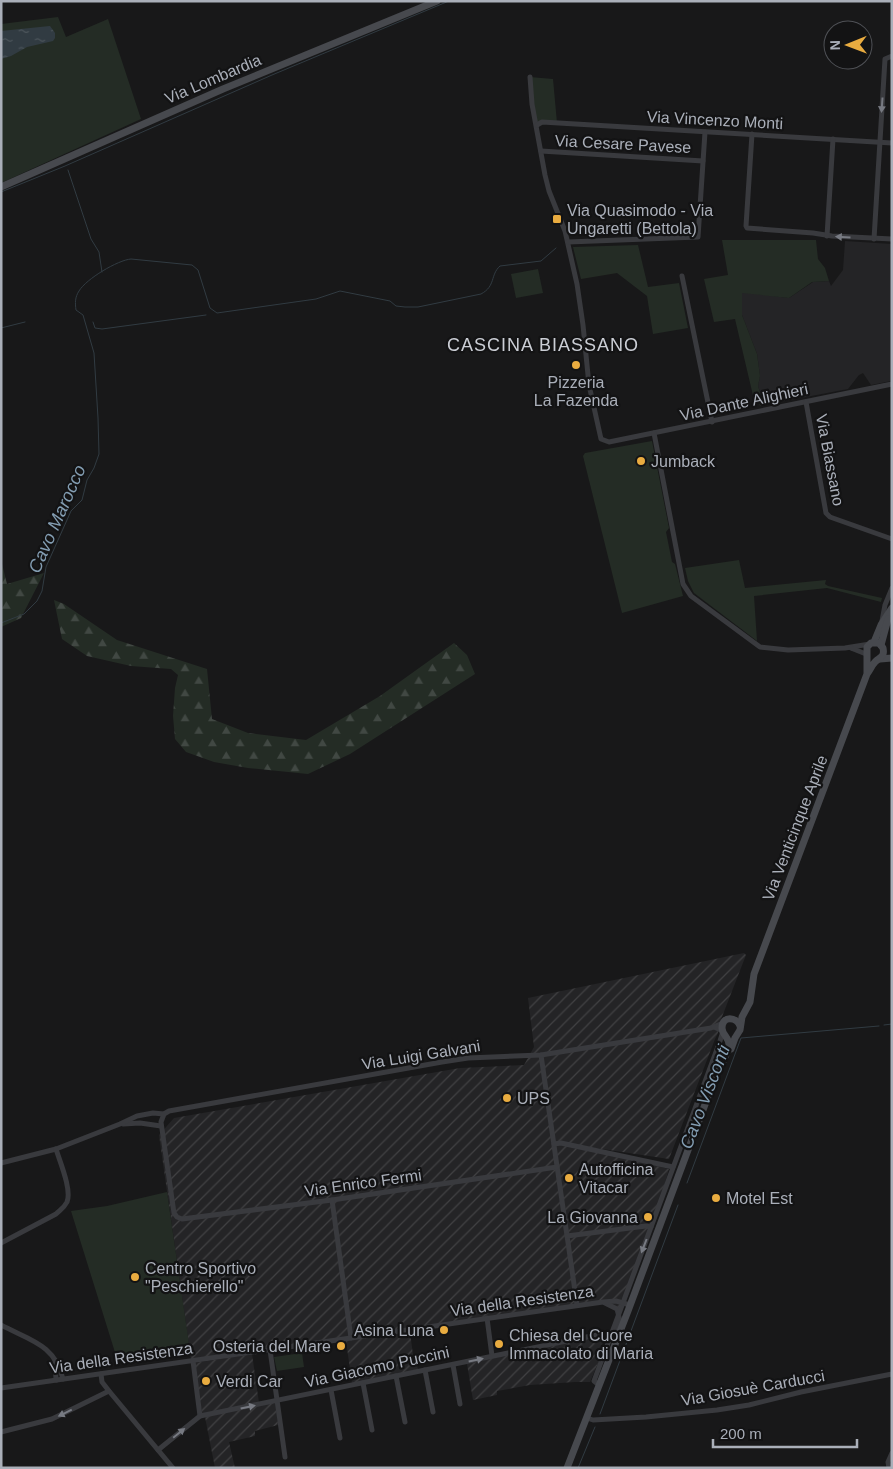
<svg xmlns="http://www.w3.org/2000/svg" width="893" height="1469" font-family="Helvetica,sans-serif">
<defs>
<pattern id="industrial-furrows" width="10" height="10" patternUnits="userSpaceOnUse" patternTransform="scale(1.25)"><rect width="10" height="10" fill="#242426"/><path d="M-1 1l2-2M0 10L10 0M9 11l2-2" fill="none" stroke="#414143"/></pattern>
<pattern id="forest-firs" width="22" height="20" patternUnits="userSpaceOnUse" patternTransform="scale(1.25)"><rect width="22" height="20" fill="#242c25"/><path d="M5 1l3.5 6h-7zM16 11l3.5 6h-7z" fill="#414843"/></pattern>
<pattern id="water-ripples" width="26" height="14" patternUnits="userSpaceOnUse" patternTransform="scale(1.25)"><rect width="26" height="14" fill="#313b42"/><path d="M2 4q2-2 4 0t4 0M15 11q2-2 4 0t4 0" fill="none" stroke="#4c555b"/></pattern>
</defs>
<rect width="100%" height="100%" fill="#181819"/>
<polygon fill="#242426" points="845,241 892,244 891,381 871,385 863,373 859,375 848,389 764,405 758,386 760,376 757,354 742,315 742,292 789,298 813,282 829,281 831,286 843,270"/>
<g fill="url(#industrial-furrows)">
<polygon points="744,953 746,955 720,1022 718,1033 715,1039 669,1159 569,1144 669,1169 655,1217 618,1315 616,1309 603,1302 191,1360 159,1135 174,1118 460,1068 524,1065 534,1047 528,998"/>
<polygon points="410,1332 413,1355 415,1355 418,1370 352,1383 346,1341"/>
<polygon points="601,1336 604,1339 597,1360 599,1361 590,1382 575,1382 530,1385 497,1391 497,1395 473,1400 467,1364"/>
<polygon points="252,1354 259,1403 202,1414 195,1363"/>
<polygon points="276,1402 278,1425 255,1431 255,1436 229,1442 235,1468 215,1468 205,1417"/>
</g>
<g fill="#242c25">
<polygon points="58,17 66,37 108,19 141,119 1,183 1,24"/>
<polygon points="530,77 553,79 557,123 537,125"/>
<polygon points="722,240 816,240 818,259 825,268 829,281 812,282 789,298 742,293 742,315 757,354 760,376 758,386 764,405 760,406 759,403 755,404 735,319 714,322 704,279 728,275"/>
<polygon points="638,245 648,287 679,283 688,328 653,334 647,296 617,273 581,279 573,247"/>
<polygon points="538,269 543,293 516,298 511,274"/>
<polygon points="652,441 669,528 666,532 672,562 675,564 683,596 622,613 583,456 585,453"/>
<polygon points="739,560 745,588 826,580 825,584 828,586 882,598 881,602 827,588 754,596 757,641 694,593 688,581 685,568"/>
<polygon points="167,1192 189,1344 174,1346 175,1354 118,1362 71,1211 107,1206"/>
<polygon points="302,1353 304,1367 277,1371 274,1357"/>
</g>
<g fill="url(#forest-firs)">
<polygon points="1,560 7,584 44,573 21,618 1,627"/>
<polygon points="54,600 64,604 117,640 207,669 212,719 248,733 306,740 380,696 454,643 467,655 475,674 350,754 308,774 248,768 214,762 186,752 175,739 173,716 175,688 178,675 171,669 131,666 87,656 62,639"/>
</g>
<polygon fill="url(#water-ripples)" points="50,26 55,33 55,38 53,41 27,47 11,56 1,59 1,31"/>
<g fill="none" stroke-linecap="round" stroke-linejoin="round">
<g stroke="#313b42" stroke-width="1">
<polyline points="68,170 91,239 99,252 102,272"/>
<polyline points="1,192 65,166 272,75 449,1"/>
<polyline points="93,322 95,328 102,329 206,315"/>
<polyline points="1,328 25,322"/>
<path d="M1,623L24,614L37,601L42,591L46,567L71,511L82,500L87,480L94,468L99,454L98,418L94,353L83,315L76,310C75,303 75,297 79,291C86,279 118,260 131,259L192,265L198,270L210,308L217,313L316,299L340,291L390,301L396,306L405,307H418L481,294C496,286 490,275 500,266L541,261L556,248"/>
<polyline points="884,1025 892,1024"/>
<polyline points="687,1183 741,1038 879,1026"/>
<polyline points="600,1414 678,1205"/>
<polyline points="578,1468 595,1427"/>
</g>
<g stroke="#393a3e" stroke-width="5">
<polyline points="530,77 532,104 545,175 549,191 565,231 577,284 583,325 589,385 601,439 609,442 892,384"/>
<polyline points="537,125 542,122 892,143"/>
<polyline points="752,134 746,226 747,228 813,233 832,236 892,239"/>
<polyline points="541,151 703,161"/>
<polyline points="827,236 833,139"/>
<polyline points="874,239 885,59 892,56"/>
<polyline points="568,242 698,237 705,132"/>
<polyline points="682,276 712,422"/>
<polyline points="806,402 826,513 830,517 892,539"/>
<polyline points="654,433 683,584 691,596 760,647 788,650 845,648 870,644"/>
<polyline points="882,621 885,605 892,588"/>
<polyline points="851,648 866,654"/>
<polyline points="541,1055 577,1305"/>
<polyline points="123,1124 140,1123 161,1126"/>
<polyline points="554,1144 561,1143 673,1167"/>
<polyline points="1,1163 56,1149 120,1124 137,1116 153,1113 164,1114"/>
<polyline points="557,1167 332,1200 182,1219 177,1217 174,1213 161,1122 164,1114 169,1111 442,1062 468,1058 541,1055 711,1028 723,1023"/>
<polyline points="332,1200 351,1338"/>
<polyline points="567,1236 646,1226 651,1227"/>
<path d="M1,1243L56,1214C60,1210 64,1208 67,1202C72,1190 60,1162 56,1149"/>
<polyline points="605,1303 617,1309 620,1321 618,1329"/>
<polyline points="487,1318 492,1356"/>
<path d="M1,1325C29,1340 55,1344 63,1379"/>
<polyline points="270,1350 285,1457"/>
<polyline points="55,1360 56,1380"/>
<polyline points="193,1361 200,1416"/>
<polyline points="453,1365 460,1404"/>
<polyline points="425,1370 433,1412"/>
<polyline points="101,1374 102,1382 109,1391 173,1468"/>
<polyline points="396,1376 405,1422"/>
<polyline points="363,1383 372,1430"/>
<polyline points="599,1385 594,1381 720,1041 723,1031 714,1027"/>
<polyline points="1,1388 603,1302 616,1301 630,1305"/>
<polyline points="331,1390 340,1438"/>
<polyline points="587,1418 593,1420 646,1417 717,1410 749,1405 801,1392 892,1374"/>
<polyline points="1,1432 52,1419 109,1391"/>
<polyline points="158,1450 200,1416 601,1334 610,1336"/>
<polyline points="889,1468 888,1462 892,1453"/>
</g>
<g stroke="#47494e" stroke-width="7">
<polyline points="1,187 223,89 437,1"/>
<polyline points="874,642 881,625 892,608"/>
<polyline points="881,645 888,619"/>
<polyline points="880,659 892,658"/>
<path d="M731,1049L735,1038L740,1030L742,1017L750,1002L754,974L867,674C870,670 872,665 875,662C880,657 885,657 883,648L879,643H871L867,647V674"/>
<path d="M567,1468L628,1311L716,1075C720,1066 727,1056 729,1046C730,1038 722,1035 722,1028C722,1015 737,1017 740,1026"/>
</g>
</g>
<defs><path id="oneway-solid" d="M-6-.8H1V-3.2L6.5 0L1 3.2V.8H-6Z" transform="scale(1.25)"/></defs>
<g fill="#777a82">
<use href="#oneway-solid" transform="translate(882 105) rotate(94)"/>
<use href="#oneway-solid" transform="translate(843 237) rotate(-177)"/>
<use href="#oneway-solid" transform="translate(644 1246) rotate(111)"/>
<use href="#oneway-solid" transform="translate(476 1360) rotate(-12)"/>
<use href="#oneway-solid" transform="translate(248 1407) rotate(-12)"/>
<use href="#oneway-solid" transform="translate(65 1413) rotate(154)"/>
<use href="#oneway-solid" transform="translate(179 1433) rotate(-39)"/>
</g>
<g fill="#e9ac40" stroke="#131314" stroke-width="2">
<rect x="552" y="214" width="10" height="10" rx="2.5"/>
<circle cx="576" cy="365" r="5"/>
<circle cx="641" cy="461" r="5"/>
<circle cx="507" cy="1098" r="5"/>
<circle cx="569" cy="1178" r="5"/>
<circle cx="716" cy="1198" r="5"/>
<circle cx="648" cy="1217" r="5"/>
<circle cx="135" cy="1277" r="5"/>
<circle cx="444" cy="1330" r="5"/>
<circle cx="499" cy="1344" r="5"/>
<circle cx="341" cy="1346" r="5"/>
<circle cx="206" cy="1381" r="5"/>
</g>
<g text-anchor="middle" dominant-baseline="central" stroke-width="4.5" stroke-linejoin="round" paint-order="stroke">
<g font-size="16" fill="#aaafb9" stroke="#131314">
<text transform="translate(213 79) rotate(-23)">Via Lombardia</text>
<text transform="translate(715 120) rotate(3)">Via Vincenzo Monti</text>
<text transform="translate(623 144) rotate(3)">Via Cesare Pavese</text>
<text transform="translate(744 402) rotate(-12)">Via Dante Alighieri</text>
<text transform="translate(830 460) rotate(79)">Via Biassano</text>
<text transform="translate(795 828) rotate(-69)">Via Venticinque Aprile</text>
<text transform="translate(421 1055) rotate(-9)">Via Luigi Galvani</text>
<text transform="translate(363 1183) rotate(-8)">Via Enrico Fermi</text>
<text transform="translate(522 1301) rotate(-8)">Via della Resistenza</text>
<text transform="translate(121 1358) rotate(-8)">Via della Resistenza</text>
<text transform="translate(377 1367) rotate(-12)">Via Giacomo Puccini</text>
<text transform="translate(753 1388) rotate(-10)">Via Giosuè Carducci</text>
</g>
<g font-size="16" fill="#aaafb9" stroke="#131314" text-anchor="start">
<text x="567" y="210">Via Quasimodo - Via<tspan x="567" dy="18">Ungaretti (Bettola)</tspan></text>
<text x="576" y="382" text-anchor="middle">Pizzeria<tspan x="576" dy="18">La Fazenda</tspan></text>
<text x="651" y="461">Jumback</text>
<text x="517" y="1098">UPS</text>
<text x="579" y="1169">Autofficina<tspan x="579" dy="18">Vitacar</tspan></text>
<text x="726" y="1198">Motel Est</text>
<text x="638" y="1217" text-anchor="end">La Giovanna</text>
<text x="145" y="1268">Centro Sportivo<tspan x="145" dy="18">"Peschierello"</tspan></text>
<text x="434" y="1330" text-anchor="end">Asina Luna</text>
<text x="509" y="1335">Chiesa del Cuore<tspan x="509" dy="18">Immacolato di Maria</tspan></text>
<text x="331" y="1346" text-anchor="end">Osteria del Mare</text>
<text x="216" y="1381">Verdi Car</text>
</g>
<g font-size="18" letter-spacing="1" fill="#cbced5" stroke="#131314">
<text x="543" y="345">CASCINA BIASSANO</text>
</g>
<g font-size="18" font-style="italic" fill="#839db2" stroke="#131314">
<text transform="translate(57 519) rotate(-66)">Cavo Marocco</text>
<text transform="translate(705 1097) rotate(-69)">Cavo Visconti</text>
</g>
</g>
<rect width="893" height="1469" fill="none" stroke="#aaafb9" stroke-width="5"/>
<g transform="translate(848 45) rotate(269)"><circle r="24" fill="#131314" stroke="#4f5156"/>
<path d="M0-4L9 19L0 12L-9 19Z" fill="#e9ac40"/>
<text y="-8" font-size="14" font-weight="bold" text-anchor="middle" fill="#aaafb9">N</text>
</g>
<path d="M713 1439v8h144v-8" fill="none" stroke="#aaafb9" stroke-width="2.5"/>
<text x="720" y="1439" font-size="15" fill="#aaafb9" stroke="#131314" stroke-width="4" paint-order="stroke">200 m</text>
</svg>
